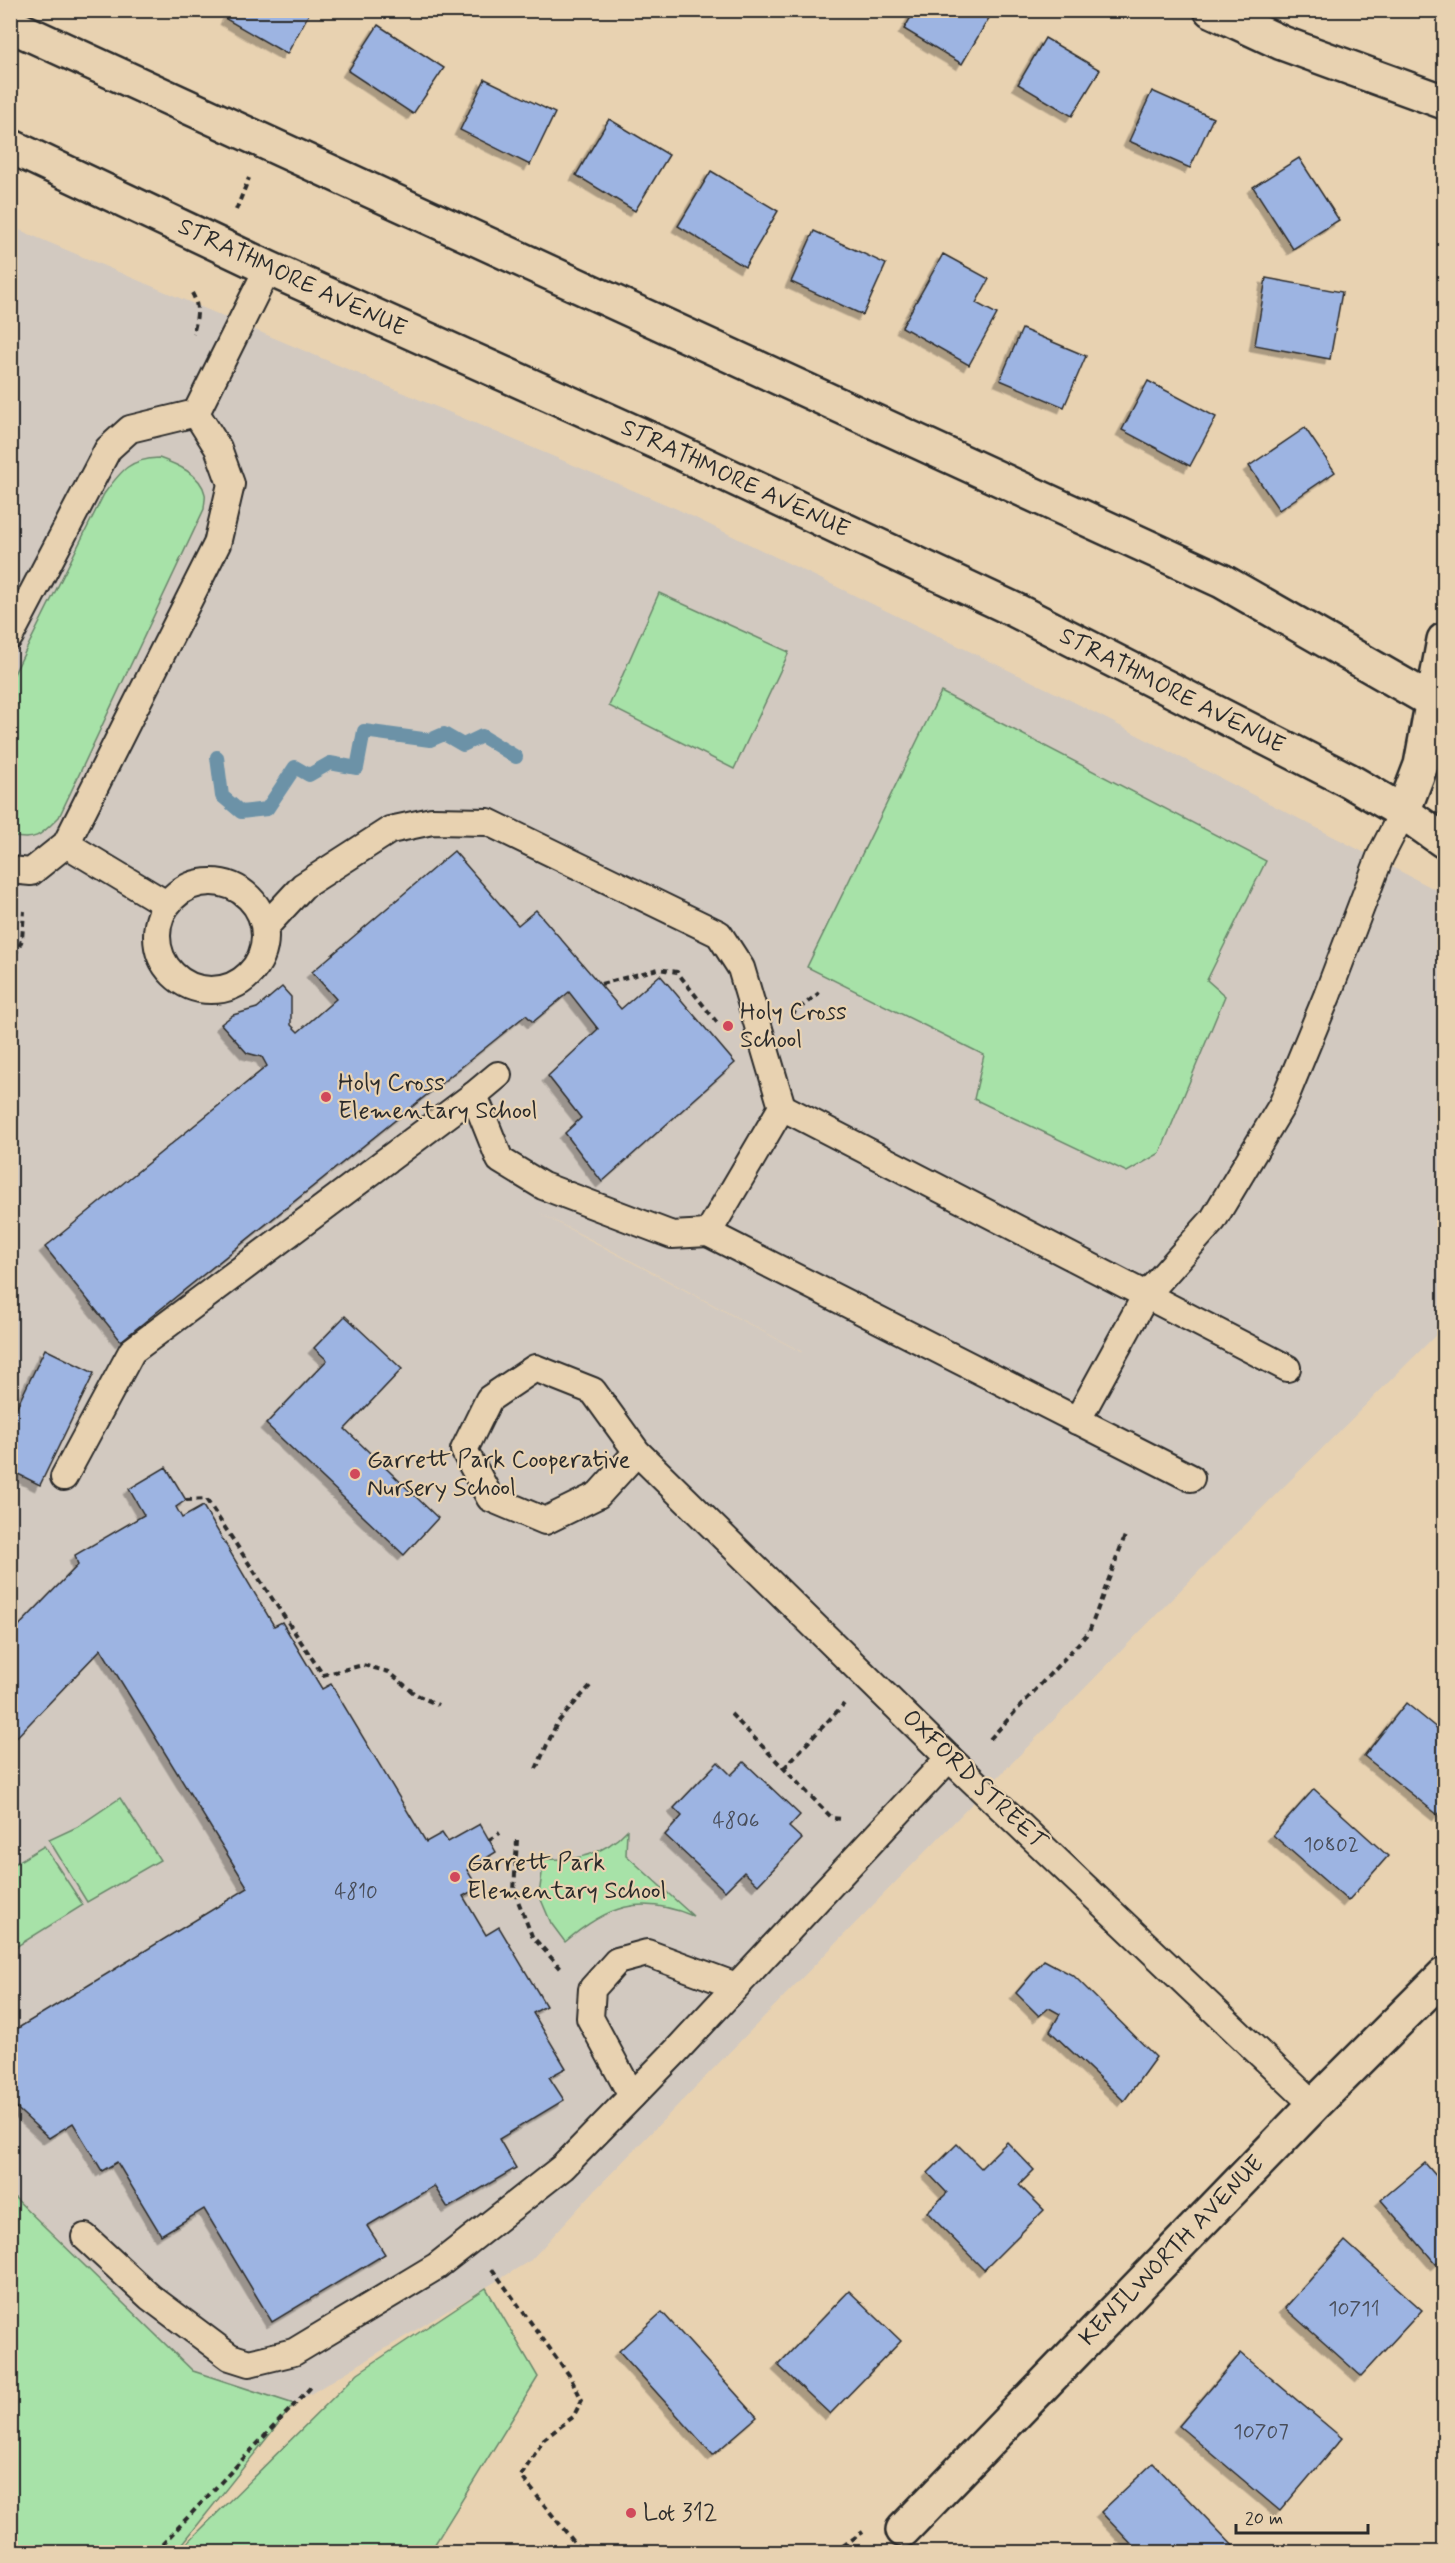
<svg xmlns="http://www.w3.org/2000/svg" width="1455" height="2563" font-family="Mynerve,sans-serif">
<defs>
<filter id="shadow"><feDropShadow dx="-5.5" dy="5.5" stdDeviation="0" flood-color="#0004"/></filter>
</defs>
<rect width="100%" height="100%" fill="#e8d2b1"/>
<filter id="ink" filterUnits="userSpaceOnUse"><feTurbulence type="fractalNoise" baseFrequency=".0167" numOctaves="2"/><feDisplacementMap in="SourceGraphic" scale="12" xChannelSelector="R" yChannelSelector="G"/><feConvolveMatrix kernelMatrix="1 2 1 2 8 2 1 2 1" color-interpolation-filters="sRGB"/></filter>
<g filter="url(#ink)">
<path fill="#d2c9c0" fill-rule="evenodd" d="M10,226L677,509L1070,700L1444,894V1327L1205,1565L595,2190L531,2260L294,2404L193,2371L11,2193ZM537,1212L590,1239L802,1352H801Z"/>
<g fill="#a7e2a8" stroke="#69866a" stroke-width="1.5">
<path d="M159,458C176,464 201,474 205,494C206,498 204,504 204,509L59,817C42,834 37,842 11,836V680L104,494C121,471 129,459 159,458Z"/>
<polygon points="659,593 789,652 734,769 609,706"/>
<polygon points="941,692 1266,861 1207,980 1225,996 1160,1153 1127,1172 974,1099 984,1055 807,967"/>
<polygon points="120,1798 160,1860 87,1902 49,1840 77,1827"/>
<path d="M627,1830L626,1855L693,1916C640,1894 607,1906 565,1942L551,1923L539,1895L544,1859C576,1861 604,1855 627,1830Z"/>
<polygon points="44,1846 83,1905 11,1950 11,1866"/>
<polygon points="10,2193 193,2371 294,2404 176,2552 11,2552"/>
<polygon points="486,2288 538,2377 430,2552 178,2552 358,2373"/>
</g>
<g fill="none" stroke-linecap="round" stroke-linejoin="round">
<polyline stroke="#6c92a7" stroke-width="14" points="217,757 222,796 241,812 267,809 295,767 309,775 330,763 357,768 364,731 430,740 444,734 463,745 482,736 516,757"/>
</g>
<g fill="#9db4e2" stroke="#2b2b2b" stroke-width="1.5" filter="url(#shadow)">
<polygon points="231,10 311,10 287,54 226,19"/>
<polygon points="915,10 977,10 989,18 962,64 904,29"/>
<polygon points="378,25 444,68 413,114 348,71"/>
<polygon points="1045,38 1100,70 1072,116 1018,84"/>
<polygon points="485,79 555,113 530,165 460,130"/>
<polygon points="1152,91 1213,118 1190,168 1129,141"/>
<polygon points="609,119 669,155 635,211 576,175"/>
<polygon points="1299,158 1339,220 1293,249 1253,187"/>
<polygon points="711,171 778,211 745,267 678,226"/>
<polygon points="814,231 886,264 863,315 791,282"/>
<polygon points="943,254 989,279 976,303 997,314 969,365 902,327"/>
<polygon points="1266,278 1342,292 1330,359 1255,345"/>
<polygon points="1022,329 1086,356 1064,407 1000,380"/>
<polygon points="1148,381 1216,417 1190,466 1122,430"/>
<polygon points="1305,428 1335,472 1279,510 1249,466"/>
<polygon points="454,851 518,925 536,910 621,1009 660,975 735,1063 602,1182 565,1133 581,1118 548,1076 598,1029 569,992 533,1022 526,1015 121,1341 45,1247 267,1066 262,1057 247,1053 221,1024 233,1015 257,1008 282,987 291,997 291,1025 298,1032 336,999 312,972"/>
<polygon points="345,1316 402,1369 345,1429 438,1518 404,1555 266,1424 327,1360 314,1348"/>
<polygon points="45,1349 94,1373 40,1485 10,1470 10,1421"/>
<polygon points="166,1467 186,1500 176,1507 182,1518 203,1506 274,1626 282,1622 322,1689 331,1684 426,1842 442,1833 448,1842 480,1824 496,1852 467,1870 478,1888 463,1896 486,1935 499,1927 546,2006 533,2013 566,2068 549,2077 564,2100 499,2139 516,2168 448,2208 434,2186 367,2226 385,2254 272,2322 204,2209 161,2235 117,2162 102,2171 73,2123 49,2138 10,2102 10,2033 248,1888 101,1649 10,1744 10,1635 78,1565 75,1555 144,1515 129,1489"/>
<polygon points="1406,1703 1444,1734 1444,1807 1438,1815 1364,1756"/>
<polygon points="718,1762 731,1775 744,1762 800,1815 789,1827 802,1839 758,1885 744,1872 725,1891 665,1835 682,1816 674,1808"/>
<polygon points="1314,1789 1388,1856 1348,1901 1273,1835"/>
<polygon points="1044,1960 1074,1976 1156,2057 1124,2101 1050,2031 1060,2014 1049,2008 1039,2016 1016,1993"/>
<polygon points="1007,2142 1034,2170 1019,2185 1044,2210 984,2270 927,2212 947,2193 928,2173 957,2144 981,2168"/>
<polygon points="1425,2163 1444,2185 1444,2257 1436,2264 1381,2200"/>
<polygon points="1345,2241 1422,2310 1361,2376 1285,2308"/>
<polygon points="849,2291 901,2341 830,2414 778,2365"/>
<polygon points="662,2312 757,2417 713,2455 619,2351"/>
<polygon points="1241,2353 1342,2438 1280,2511 1179,2426"/>
<polygon points="1153,2463 1239,2552 1139,2552 1101,2512"/>
</g>
<g fill="none" stroke-linecap="round" stroke-linejoin="round">
<defs>
<g id="service">
<polyline points="10,636 108,449 130,429 196,413 268,268"/>
<polyline points="66,844 166,904"/>
<polyline points="10,870 31,872 66,844 217,544 231,484 218,448 196,413"/>
<circle cx="211" cy="936" r="54"/>
<polyline points="265,927 303,886 390,830 432,821 488,822 719,934 741,968 782,1107"/>
<polyline points="498,1075 474,1095 500,1160 543,1186 672,1235 708,1233"/>
<polyline points="1077,1421 1146,1295 1213,1220 1282,1105 1327,996 1380,857 1403,812"/>
<polyline points="637,1452 598,1495 545,1521 490,1498 464,1450 489,1399 535,1368 593,1391 637,1452 949,1758 1314,2105"/>
<polyline points="64,1477 132,1351 474,1095"/>
<polyline points="1191,1478 708,1233 782,1107 1287,1368"/>
<polyline points="632,2096 590,2018 592,1989 617,1961 647,1953 736,1986"/>
<polyline points="85,2237 150,2297 230,2357 249,2363 294,2352 437,2266 563,2167 677,2050 949,1758"/>
</g>
<g id="minor">
<polyline points="1211,10 1282,43 1444,102"/>
<polyline points="10,25 1222,581 1444,708"/>
<polyline points="903,2530 1314,2105 1444,1975"/>
</g>
<polyline id="tertiary" points="1403,812 1421,765 1444,640"/>
<polyline id="secondary" points="10,146 268,268 672,449 1015,610 1348,780 1403,812 1444,841"/>
</defs>
<use href="#service" stroke="#2b2b2b" stroke-width="30"/>
<use href="#minor" stroke="#2b2b2b" stroke-width="38"/>
<use href="#tertiary" stroke="#2b2b2b" stroke-width="38"/>
<use href="#secondary" stroke="#2b2b2b" stroke-width="38"/>
<g stroke="#2b2b2b" stroke-width="4" stroke-dasharray="6 4.5" stroke-linecap="butt">
<polyline points="236,210 249,178"/>
<path d="M192,293C200,307 197,318 193,334"/>
<polyline points="10,965 22,940 24,911"/>
<polyline points="601,984 658,969 677,972 719,1025"/>
<polyline points="791,1015 819,993"/>
<polyline points="186,1500 206,1499 323,1675 363,1665 389,1672 415,1694 438,1705"/>
<polyline points="731,1714 832,1818 843,1819"/>
<polyline points="990,1739 1089,1632 1126,1533"/>
<polyline points="784,1768 844,1704"/>
<polyline points="536,1769 557,1723 590,1686"/>
<polyline points="489,1840 500,1833"/>
<polyline points="517,1840 514,1891 532,1936 563,1971"/>
<polyline points="492,2269 569,2375 582,2400 573,2417 544,2439 521,2476 582,2552"/>
<polyline points="155,2552 312,2386"/>
<polyline points="834,2552 863,2532"/>
</g>
<use href="#service" stroke="#e8d2b1" stroke-width="26"/>
<use href="#minor" stroke="#e8d2b1" stroke-width="33"/>
<use href="#tertiary" stroke="#e8d2b1" stroke-width="33"/>
<use href="#secondary" stroke="#e8d2b1" stroke-width="33"/>
</g>
</g>
<g fill="#d1495b" stroke="#e8d2b1" stroke-width="2">
<circle cx="728" cy="1026" r="6"/>
<circle cx="326" cy="1097" r="6"/>
<circle cx="355" cy="1474" r="6"/>
<circle cx="455" cy="1877" r="6"/>
<circle cx="631" cy="2513" r="6"/>
</g>
<g text-anchor="middle" dominant-baseline="central" stroke-width="4.5" stroke-linejoin="round" paint-order="stroke">
<g font-size="21" fill="#484d59">
<text x="736" y="1821">4806</text>
<text x="1331" y="1845">10802</text>
<text x="356" y="1892">4810</text>
<text x="1354" y="2309">10711</text>
<text x="1261" y="2432">10707</text>
</g>
<g font-size="24" fill="#2b2b2b" stroke="#e8d2b1">
<text transform="translate(292 278) rotate(25)">STRATHMORE AVENUE</text>
<text transform="translate(735 479) rotate(25)">STRATHMORE AVENUE</text>
<text transform="translate(1172 691) rotate(27)">STRATHMORE AVENUE</text>
<text transform="translate(974 1780) rotate(44)">OXFORD STREET</text>
<text transform="translate(1172 2251) rotate(-46)">KENILWORTH AVENUE</text>
</g>
<g font-size="24" fill="#2b2b2b" stroke="#e8d2b1" text-anchor="start">
<text x="740" y="1012">Holy Cross<tspan x="740" dy="28">School</tspan></text>
<text x="338" y="1083">Holy Cross<tspan x="338" dy="28">Elementary School</tspan></text>
<text x="367" y="1460">Garrett Park Cooperative<tspan x="367" dy="28">Nursery School</tspan></text>
<text x="467" y="1863">Garrett Park<tspan x="467" dy="28">Elementary School</tspan></text>
<text x="643" y="2513">Lot 312</text>
</g>
</g>
<rect width="1455" height="2563" fill="none" stroke="#e8d2b1" stroke-width="36"/>
<rect x="18" y="18" width="1419" height="2527" fill="none" stroke="#2b2b2b" stroke-width="2" filter="url(#ink)"/>
<path d="M1236 2524v9h132v-9" fill="none" stroke="#2b2b2b" stroke-width="3"/>
<text x="1245" y="2524" font-size="18" fill="#2b2b2b" stroke="#e8d2b1" stroke-width="4.5" paint-order="stroke">20 m</text>
</svg>
